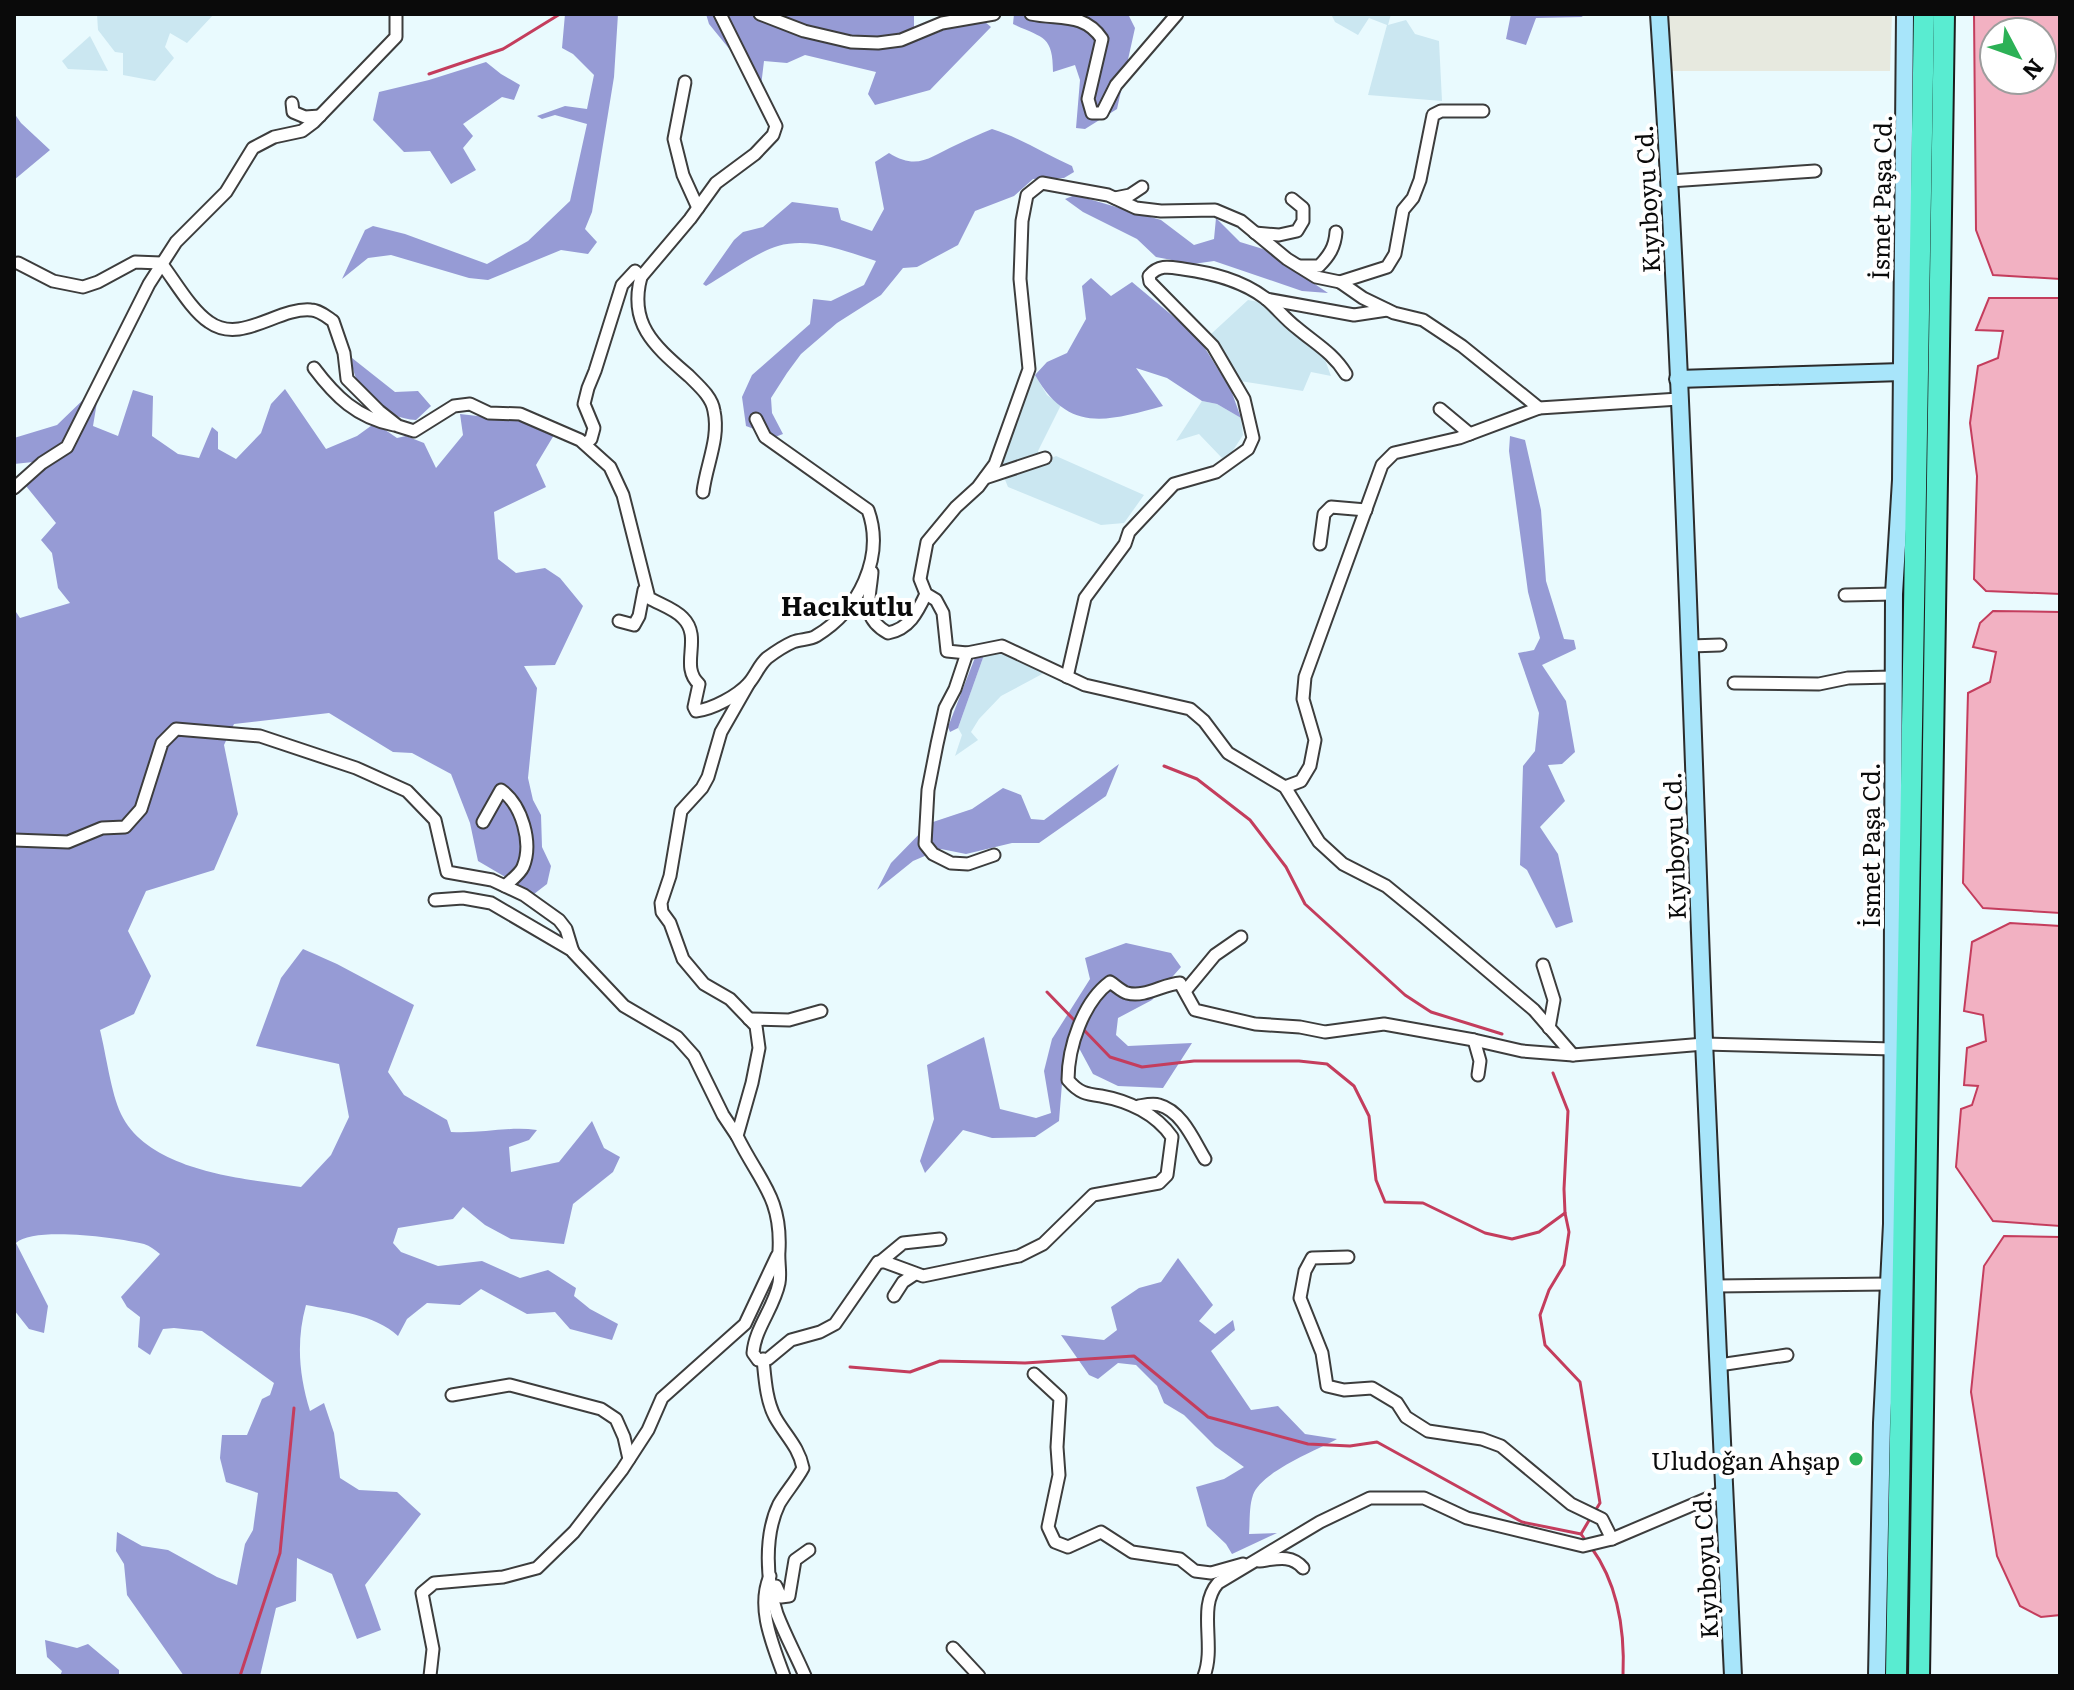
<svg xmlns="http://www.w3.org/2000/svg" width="2074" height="1690" font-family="Literata,serif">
<rect width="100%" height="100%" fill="#e9fafe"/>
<polygon fill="#e7e9df" points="1667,14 1892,14 1890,71 1670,71"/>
<g fill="#cbe7f1">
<polygon points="97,14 214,14 187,43 170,33 165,47 174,58 155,81 123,75 123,53 115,52 98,30"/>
<polygon points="1331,14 1391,14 1388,25 1406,20 1415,34 1439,41 1442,101 1368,95 1387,25 1369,18 1358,35 1335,22"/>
<polygon points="90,36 108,71 68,69 62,61"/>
<polygon points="1248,300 1259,302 1324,357 1331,376 1311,372 1303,391 1240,381 1211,334"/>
<polygon points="1035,375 1047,395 1061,405 1038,451 1039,464 1056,456 1144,495 1124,523 1101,525 1008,487 999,465"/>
<polygon points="1202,401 1217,404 1241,418 1243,435 1230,455 1222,458 1199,434 1176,441"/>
<polygon points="1000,650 1044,673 1001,696 979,719 971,732 978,740 955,756 962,735 958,728 984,655"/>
</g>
<g fill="#969bd5">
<polygon points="565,14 618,14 614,77 592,212 585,229 597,242 588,254 561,250 488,280 469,278 391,255 368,258 342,279 365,230 373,226 405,234 487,264 528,241 570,201 587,124 555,115 542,119 537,116 565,106 587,109 594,75 573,54 562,48"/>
<polygon points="706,14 914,14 914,41 944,30 984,21 991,27 930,90 875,105 868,94 876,72 805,55 787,63 764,61 761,86 779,116 768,121 740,62 709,24"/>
<path d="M1014,14H1128L1135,28L1117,109L1085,129L1076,128L1080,80L1075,65L1053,72C1053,35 1043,38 1013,24Z"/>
<polygon points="1511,14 1578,14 1583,17 1536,18 1526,45 1506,39"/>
<polygon points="486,62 501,74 520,85 514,100 502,97 463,124 473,136 463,148 476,170 451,184 430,151 404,152 373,120 379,92 429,80"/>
<polygon points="14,113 21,123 50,150 14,180"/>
<path d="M992,129C1021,138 1045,154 1072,166L1074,172L1064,178L1033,179L1014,196L975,211L958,245L917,267L903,268L881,295L837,323L801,354L787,373L771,398L772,413L783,434L775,437L746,426L742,397L752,375L810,324L813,299L831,301L864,285L876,261C845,251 810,237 778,246C755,253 727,274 706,286L703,284L734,240L743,232L763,227L792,202L838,208L841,220L872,231L884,209L875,162L889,153C918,171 929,157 956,145C968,139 980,134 992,129Z"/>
<polygon points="1075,195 1161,220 1194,245 1214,239 1216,218 1240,242 1263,249 1328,293 1302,291 1214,261 1193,264 1156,257 1137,239 1083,212 1065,199"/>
<path d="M1091,278L1111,296L1132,282L1198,337L1231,390L1241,418L1217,404L1202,401L1167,378L1136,368L1163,406C1107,421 1069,434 1035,375L1047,362L1067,353L1086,319L1082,286Z"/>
<path d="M352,358L395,392L418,391L431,406L416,420C386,419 351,390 352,358Z"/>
<path d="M285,389L326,449L357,436L375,423L397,438L406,436L424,443L436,468L463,435L460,414L520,421L554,435L536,465L546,487L494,512L498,559L516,573L545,568L560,578L583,606L555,665L524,666L537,688L528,778L533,800L541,815L542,847L551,866L547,884L534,894L478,861L470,823L451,774L412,753L393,752L329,713L234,724L224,745L238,814L214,870L146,891L128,931L151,976L134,1014L100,1030C106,1054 111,1093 121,1114C149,1172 245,1179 301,1187L331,1155L349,1117L339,1064L256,1046L281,978L303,949L337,964L414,1005L388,1072L404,1095L447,1120L451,1132C481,1134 508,1126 537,1130L529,1140L509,1147L511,1172L559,1162L592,1121L604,1148L620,1157L613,1172L573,1204L564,1244L511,1239L485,1225L463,1207L453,1219L398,1228L393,1243L401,1252L438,1266L482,1261L520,1278L548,1270L576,1288L574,1296L590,1309L618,1324L612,1340L570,1329L555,1312L527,1314L481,1289L460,1305L427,1303L407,1319L398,1336C374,1314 337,1311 306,1305C296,1341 299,1375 310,1411L324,1403L334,1433L340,1478L359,1490L397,1492L421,1514L365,1585L381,1630L357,1639L332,1574L297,1558L296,1601L276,1608L260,1676H184L127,1595L124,1564L116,1551L117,1532L142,1546L168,1550L217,1577L237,1585L245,1544L253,1530L258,1493L226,1482L220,1458L222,1435H247L262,1399L270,1395L274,1383L202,1331L174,1328L163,1329L150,1355L138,1347L140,1317L127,1307L121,1297L160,1254C155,1250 150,1246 144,1244C120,1238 33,1226 16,1243L48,1306L44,1333L29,1329L14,1310V609L20,618L70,603L58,588L52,553L41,540L56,523L26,486L33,462L14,464V438L57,425L87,396L97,402L93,426L118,436L133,390L153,396L152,436L178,454L199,458L212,427L218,432V449L236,459L261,433L271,404Z"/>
<polygon points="1510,436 1525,440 1541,510 1546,581 1564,639 1574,640 1576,649 1542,665 1566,701 1575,752 1562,764 1548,765 1565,801 1540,827 1558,854 1573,922 1556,928 1527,870 1520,865 1523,766 1535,751 1539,713 1518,653 1534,650 1540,638 1528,592 1509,451"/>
<polygon points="976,655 984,655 958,728 950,732 948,727"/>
<polygon points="1119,764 1106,796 1039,843 1012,843 966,854 941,849 913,861 877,890 891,863 930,823 972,809 1003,788 1021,795 1031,819 1044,820"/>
<polygon points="1126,943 1171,953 1181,967 1152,1000 1118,1018 1116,1035 1128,1046 1192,1043 1163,1088 1118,1086 1093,1074 1079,1048 1065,1046 1059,1121 1035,1137 992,1138 963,1130 925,1173 920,1161 934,1119 927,1065 984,1037 1000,1109 1036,1118 1051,1113 1044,1071 1052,1039 1090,979 1085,958"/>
<path d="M1178,1258L1213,1305L1199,1321L1215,1334L1233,1320L1235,1330L1211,1351L1251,1410L1278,1406L1305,1434L1337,1439C1315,1451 1261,1472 1253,1495C1249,1506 1250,1522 1249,1534L1277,1533L1232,1554L1226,1544L1207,1526L1196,1487L1224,1479L1244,1467L1215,1446L1184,1415L1164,1403L1157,1386L1136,1365L1118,1363L1098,1379L1089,1375L1061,1335L1104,1340L1117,1330L1111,1307L1139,1288L1161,1282Z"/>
<polygon points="45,1640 77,1648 88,1644 119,1670 119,1676 60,1676 62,1671 47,1657"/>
</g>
<g fill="#f2b1c2" stroke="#c43d5d" stroke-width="2" fill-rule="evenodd">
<path d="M1974,14H2060V279L1993,275L1976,230ZM1994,32H2042V80H1994Z"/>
<polygon points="1989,298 2060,298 2060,594 1986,591 1974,579 1977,476 1970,423 1978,366 1998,358 2003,331 1976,330"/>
<polygon points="1993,611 2060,612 2060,913 1983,908 1963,883 1968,693 1990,682 1996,652 1973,647 1980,623"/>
<polygon points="2010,923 2060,926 2060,1226 1993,1221 1956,1167 1961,1109 1972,1105 1978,1086 1964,1085 1967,1048 1986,1041 1983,1015 1964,1011 1972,942"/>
<polygon points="2004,1236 2060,1237 2060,1615 2041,1617 2020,1606 1997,1556 1971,1392 1984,1266"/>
</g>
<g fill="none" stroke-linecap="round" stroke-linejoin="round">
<g stroke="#c43d5d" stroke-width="3">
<polyline points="429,74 503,49 560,14"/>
<polyline points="1164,766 1197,779 1250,820 1286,867 1305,904 1405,995 1431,1012 1502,1034"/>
<polyline points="1047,992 1077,1023"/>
<polyline points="1083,1029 1110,1057 1142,1067 1194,1061 1299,1061 1327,1064 1354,1086 1369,1116 1376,1180 1385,1202 1423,1203 1485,1233 1512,1239 1539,1232 1565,1213"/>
<polyline points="1553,1073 1568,1111 1564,1189 1565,1213 1569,1232 1564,1265 1549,1290 1540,1315 1545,1345 1580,1382 1600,1503 1595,1511"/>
<polyline points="850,1367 910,1372 940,1361 1025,1363 1134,1356 1208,1417 1308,1444 1350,1446 1377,1442 1522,1522 1581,1534"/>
<polyline points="1586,1541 1581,1534 1591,1517"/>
<path d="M1591,1547C1618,1584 1625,1631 1623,1676"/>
<polyline points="240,1676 280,1553 294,1408"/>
</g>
<defs>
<g id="street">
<polyline points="760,14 804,31 851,42 878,43 901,40 942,23 994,14"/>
<path d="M1031,14C1059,20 1084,12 1102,39L1088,99L1092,113H1102L1116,85L1177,14"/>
<polyline points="685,82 674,139 683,175 698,208"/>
<polyline points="292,103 293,112 305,117 320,116"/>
<polyline points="1670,181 1815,171"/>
<polyline points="1115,198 1130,195 1142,187"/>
<polyline points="1255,233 1279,235 1297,231 1303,221 1303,208 1292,199"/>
<path d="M18,263L53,281L83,287L98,282L135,262L161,263C175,281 191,310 209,322C241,345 278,307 311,310C319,310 327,317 333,321L344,353L347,379L379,411L398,426L414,431L454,406L470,404L489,413L520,414L580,440L610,467L623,495L649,598C659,604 675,609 683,618C703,638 679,666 699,684L694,707L696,711C713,709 737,696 749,683C756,675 759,665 767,658C775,652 784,646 793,642C800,639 810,640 816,636C859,610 885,557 868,510L765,437L756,419"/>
<path d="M1299,266H1319C1329,256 1335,247 1336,232"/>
<polyline points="641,277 690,219 716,183 755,154 773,135 776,126 720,14"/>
<polyline points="1340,282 1387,267 1395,254 1403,210 1413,198 1420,180 1433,115 1441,111 1483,111"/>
<polyline points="1266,299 1354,315 1387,310"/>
<path d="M314,368C335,396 357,418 394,425"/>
<polyline points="1679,399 1539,408 1462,346 1423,320 1394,313 1363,298 1340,282 1316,277 1287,259 1241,221 1215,210 1161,211 1136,208 1108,195 1042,183 1027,195 1022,221 1020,279 1029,369 995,464 978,487 956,507 927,542 920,579 926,594 936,600 943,613 947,651 967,653 1002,646 1085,685 1190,709 1204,721 1228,753 1285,787 1319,842 1343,864 1386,886 1424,917 1534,1010 1573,1055 1704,1044 1893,1049"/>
<polyline points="1440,409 1470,434"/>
<path d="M585,444L591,439L594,428L584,404L588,388L595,371L622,285L635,271L641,277C628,325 656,347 689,376C699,386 712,397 714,411C720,439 706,465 703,492"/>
<polyline points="985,478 1045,458"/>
<polyline points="14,488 42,463 67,447 149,284 176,242 226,192 253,148 274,137 302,131 314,122 396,37 396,14"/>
<polyline points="1320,544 1324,514 1331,507 1366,510"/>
<path d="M872,572C870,600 860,617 888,633C909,629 917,613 926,594"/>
<polyline points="1845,595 1894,594"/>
<polyline points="619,621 634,625 639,616 644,590"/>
<polyline points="1690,646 1720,645"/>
<polyline points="967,653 955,689 945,708 937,744 928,790 925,844 933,854 951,863 968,864 994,855"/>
<path d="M1067,677L1085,598L1125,544L1129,532L1174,484L1216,472L1248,449L1253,438L1244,399L1213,346L1150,282L1149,276C1159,264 1170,267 1183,269C1212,273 1241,280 1265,298C1276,307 1285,319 1297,328C1316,344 1333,353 1346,374"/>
<path d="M749,683L721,732L708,777L702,788L681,811L670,876L661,903L662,912L670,923L683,959L704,984L730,999L756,1026L759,1048L752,1083L737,1136C759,1181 782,1197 779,1251C778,1261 781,1273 779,1283C774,1308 755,1328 753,1353L758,1360L768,1359L791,1340L820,1332L835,1324L878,1262H885L923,1276L1019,1256L1043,1244L1093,1195L1159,1183L1167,1175L1172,1137C1156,1114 1129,1101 1101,1096C1086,1094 1079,1093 1068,1080C1068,1047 1083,1002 1110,982C1115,985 1122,992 1127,993C1145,998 1163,984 1180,983L1195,1010L1255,1024L1300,1027L1325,1032L1384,1024L1474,1040L1522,1051L1573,1055"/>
<polyline points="1734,683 1819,684 1848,678 1893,677"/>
<polyline points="1285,787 1301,781 1310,766 1315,740 1303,699 1305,677 1382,465 1394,453 1459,438 1539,408"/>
<path d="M483,822L501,790C522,805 533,843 523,867C520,874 510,881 505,886"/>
<polyline points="14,840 68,842 102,828 125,827 141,809 162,743 176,729 260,736 356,768 407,791 435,820 447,872 492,880 524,895 559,920 566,929 573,952 624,1006 677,1037 694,1056 723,1115 737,1136"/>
<polyline points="435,900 463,898 491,903 573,951"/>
<polyline points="1543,965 1554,1000 1549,1028"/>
<polyline points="1186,990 1215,955 1241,937"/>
<polyline points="749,1019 789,1020 821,1011"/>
<polyline points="1474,1040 1480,1061 1478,1075"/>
<path d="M1139,1106C1145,1105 1153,1103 1159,1105C1182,1111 1194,1141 1205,1159"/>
<polyline points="1348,1257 1312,1258 1305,1271 1300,1298 1322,1353 1327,1386 1344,1390 1372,1388 1397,1403 1406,1417 1428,1431 1482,1439 1501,1446 1571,1504 1602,1519 1612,1539"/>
<polyline points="880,1262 903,1243 940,1239"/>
<polyline points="1715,1286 1889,1284"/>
<polyline points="894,1296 903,1282 915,1274"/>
<path d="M763,1359C765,1378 766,1400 775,1417C785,1435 799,1447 803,1468C796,1481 786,1492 779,1504C764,1535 766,1581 777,1614C785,1635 796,1655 805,1676"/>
<polyline points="1719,1365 1787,1355"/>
<polyline points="1034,1374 1060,1398 1057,1447 1059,1475 1048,1527 1055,1542 1068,1547 1101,1532 1132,1552 1180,1559 1195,1571 1211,1573 1243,1564"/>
<polyline points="452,1395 510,1385 601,1409 616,1419 624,1437 629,1459"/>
<path d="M1259,1561C1276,1559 1291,1554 1303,1568"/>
<path d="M770,1576C756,1608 773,1645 784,1676"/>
<polyline points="776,1586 781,1597 789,1596 795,1560 809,1550"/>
<polyline points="953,1648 979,1676"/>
<polyline points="430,1676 433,1649 422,1593 434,1583 503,1577 537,1568 574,1532 622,1470 648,1430 662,1398 745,1324 777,1256"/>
<path d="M1204,1676C1216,1645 1197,1607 1218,1583L1320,1522L1370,1498H1424L1467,1518L1583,1546L1612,1539L1725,1491"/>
</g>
<g id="secondary">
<path d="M1659,14C1682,356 1691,699 1704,1041C1712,1253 1724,1464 1733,1676"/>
<polyline points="1678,379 1902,372"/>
<polyline points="1877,1676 1882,1423 1892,1224 1894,594 1901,480 1905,14"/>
</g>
<g id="highway">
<polyline points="1896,1676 1924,14"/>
<polyline points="1919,1676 1944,14"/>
</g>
</defs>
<use href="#street" stroke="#3d3d3d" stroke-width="15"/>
<use href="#secondary" stroke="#2c2c2c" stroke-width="20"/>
<use href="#highway" stroke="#1b1b1b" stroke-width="24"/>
<use href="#street" stroke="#fff" stroke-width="11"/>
<use href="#secondary" stroke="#a8e5fa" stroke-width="16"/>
<use href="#highway" stroke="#59ecd1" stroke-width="20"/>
</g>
<circle fill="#2cb156" stroke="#fff" stroke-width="3" cx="1856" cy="1459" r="8"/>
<g text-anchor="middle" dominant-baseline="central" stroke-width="8" stroke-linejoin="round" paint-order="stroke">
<g font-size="24" fill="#0a0a0a" stroke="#fff">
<text transform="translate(1880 197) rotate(-89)">İsmet Paşa Cd.</text>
<text transform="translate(1646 199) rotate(-93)">Kıyıboyu Cd.</text>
<text transform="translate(1869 845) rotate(-90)">İsmet Paşa Cd.</text>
<text transform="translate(1673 846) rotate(-92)">Kıyıboyu Cd.</text>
<text transform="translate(1704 1565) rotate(-93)">Kıyıboyu Cd.</text>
</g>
<g font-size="24" fill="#0a0a0a" stroke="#fff" text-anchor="end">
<text x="1840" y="1459">Uludoǧan Ahşap</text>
</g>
<g font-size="26" font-weight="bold" fill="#0a0a0a" stroke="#fff">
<text x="847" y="604">Hacıkutlu</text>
</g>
</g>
<rect width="2074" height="1690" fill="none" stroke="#0a0a0a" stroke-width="32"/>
<g transform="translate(2018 56) rotate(131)"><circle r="38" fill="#ffffff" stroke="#9d9d9d" stroke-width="2"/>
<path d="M0-6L14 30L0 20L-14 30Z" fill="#2cb156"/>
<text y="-12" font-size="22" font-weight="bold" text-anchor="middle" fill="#0a0a0a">N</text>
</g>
</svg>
